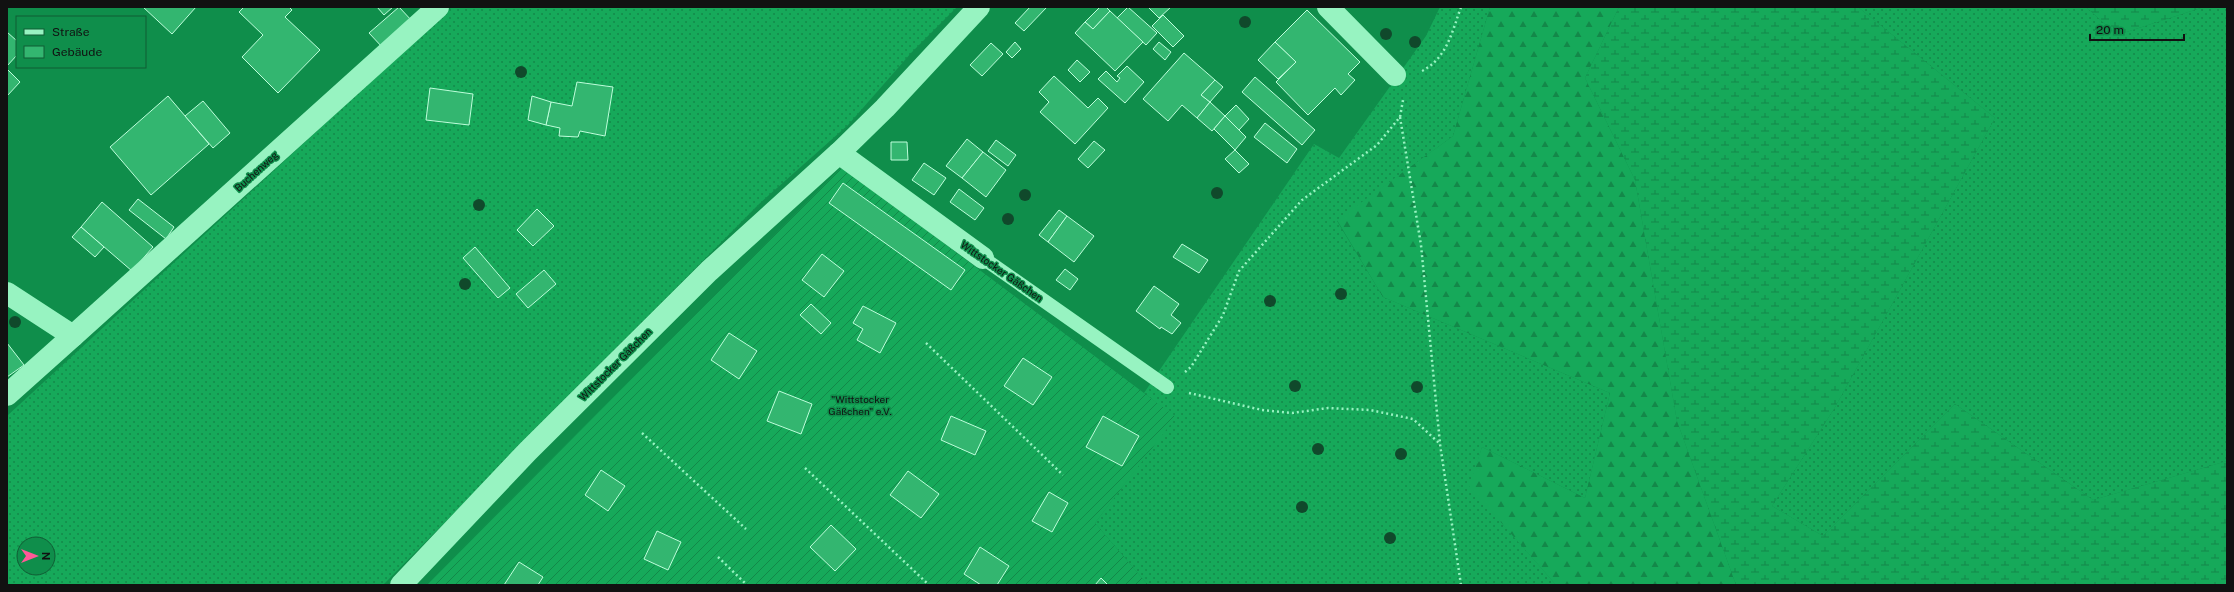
<svg xmlns="http://www.w3.org/2000/svg" width="2234" height="592" font-family="'Public Sans',sans-serif">
<defs>
<pattern id="grass-dots" width="8" height="8" patternUnits="userSpaceOnUse"><rect width="8" height="8" fill="#16a95a"/><path d="M2 2h.1M6 6h.1" fill="none" stroke="#138849" stroke-width="1.8" stroke-linecap="round"/></pattern>
<pattern id="forest-firs" width="22" height="20" patternUnits="userSpaceOnUse"><rect width="22" height="20" fill="#16a95a"/><path d="M5 1l3.5 6h-7zM16 11l3.5 6h-7z" fill="#138849"/></pattern>
<pattern id="wetland-marsh" width="20" height="14" patternUnits="userSpaceOnUse"><rect width="20" height="14" fill="#16a95a"/><path d="M1 5h8M5 5V1M11 12h8M15 12V8" fill="none" stroke="#138849"/></pattern>
<pattern id="garden-furrows" width="10" height="10" patternUnits="userSpaceOnUse"><rect width="10" height="10" fill="#16a95a"/><path d="M-1 1l2-2M0 10L10 0M9 11l2-2" fill="none" stroke="#138849"/></pattern>
</defs>
<rect width="100%" height="100%" fill="#0f8e4b"/>
<g fill="url(#grass-dots)" fill-rule="evenodd">
<path d="M452,7H957L911,53L848,125L759,204L383,585H7V416ZM24,544H48V568H24Z"/>
<polygon points="1440,7 1490,7 1453,136 1337,221 1383,297 1610,393 1585,498 1482,447 1470,486 1556,585 1148,585 1095,523 1175,417 1144,393 1314,144 1339,158 1426,36"/>
<polygon points="1858,7 2086,7 2117,35 2204,7 2227,7 2227,461 2093,500 1955,404 1823,536 1772,506 1834,409 1995,118"/>
</g>
<polygon fill="url(#forest-firs)" points="1490,7 1619,7 1585,78 1635,180 1677,421 1736,585 1556,585 1469,486 1482,447 1585,498 1610,393 1383,297 1337,220 1453,136"/>
<g fill="url(#wetland-marsh)">
<polygon points="1619,7 1858,7 1995,118 1834,409 1772,506 1823,536 1955,404 2093,500 2227,461 2227,585 1736,585 1677,421 1635,180 1585,78"/>
<polygon points="2086,7 2204,7 2117,35"/>
</g>
<polygon fill="url(#garden-furrows)" points="842,167 1176,417 1095,523 1148,585 427,585"/>
<g fill="#33b670" stroke="#befedb">
<polygon points="143,7 196,7 172,34"/>
<polygon points="244,7 289,7 292,10 285,17 320,50 278,93 242,57 263,35 239,12"/>
<polygon points="377,7 393,7 384,15"/>
<polygon points="399,7 413,22 383,48 369,33"/>
<polygon points="1030,7 1047,7 1024,31 1015,23"/>
<polygon points="1100,7 1106,7 1110,11 1093,29 1085,22"/>
<polygon points="1128,7 1157,33 1146,45 1117,18"/>
<polygon points="1148,7 1171,7 1159,18"/>
<polygon points="1307,10 1360,62 1348,74 1355,80 1341,95 1335,88 1308,115 1276,82 1296,62 1275,42"/>
<polygon points="1110,11 1143,42 1115,71 1075,33 1085,22 1093,29"/>
<polygon points="1163,15 1184,36 1173,47 1152,26"/>
<polygon points="7,32 17,41 17,55 7,66"/>
<polygon points="1015,42 1021,49 1012,58 1006,52"/>
<polygon points="1159,42 1171,52 1165,60 1153,49"/>
<polygon points="1275,42 1296,62 1278,79 1258,60"/>
<polygon points="991,43 1003,54 982,76 970,65"/>
<polygon points="1184,53 1215,80 1201,95 1210,102 1197,118 1182,105 1168,121 1143,99"/>
<polygon points="1077,60 1090,72 1080,82 1068,70"/>
<polygon points="1127,66 1144,82 1125,103 1098,79 1106,71 1117,82 1120,78 1117,76"/>
<polygon points="7,69 20,82 7,96"/>
<polygon points="1054,76 1088,108 1098,98 1108,108 1075,144 1040,112 1049,102 1039,92"/>
<polygon points="1255,77 1315,130 1302,145 1242,92"/>
<polygon points="1215,80 1223,87 1210,102 1201,95"/>
<polygon points="577,82 613,87 605,136 580,131 578,137 559,136 560,128 546,125 551,102 572,106"/>
<polygon points="430,88 473,94 469,125 426,120"/>
<polygon points="168,96 209,144 151,195 110,147"/>
<polygon points="532,96 551,102 546,125 528,120"/>
<polygon points="203,101 230,133 213,148 185,116"/>
<polygon points="1210,102 1225,116 1212,131 1197,118"/>
<polygon points="1236,105 1249,119 1239,130 1225,116"/>
<polygon points="1225,116 1246,137 1235,150 1214,129"/>
<polygon points="1265,123 1297,149 1287,163 1254,137"/>
<polygon points="967,139 983,152 962,178 946,166"/>
<polygon points="996,140 1016,155 1008,166 988,151"/>
<polygon points="1094,141 1105,150 1088,168 1078,159"/>
<polygon points="891,142 907,142 908,160 891,160"/>
<polygon points="1235,150 1249,164 1239,173 1225,159"/>
<polygon points="983,152 1006,170 986,197 962,178"/>
<polygon points="924,163 946,178 934,195 912,180"/>
<polygon points="843,183 965,270 951,290 829,203"/>
<polygon points="959,189 984,208 975,220 950,202"/>
<polygon points="138,199 174,227 166,239 129,210"/>
<polygon points="102,202 153,247 132,271 81,227"/>
<polygon points="537,209 554,226 533,246 517,230"/>
<polygon points="1059,210 1067,216 1048,242 1039,235"/>
<polygon points="1067,216 1094,236 1074,262 1048,242"/>
<polygon points="81,227 104,247 95,257 72,237"/>
<polygon points="1182,244 1208,260 1199,273 1173,257"/>
<polygon points="475,247 510,288 498,298 463,258"/>
<polygon points="822,254 844,271 824,297 802,280"/>
<polygon points="1065,269 1078,279 1070,290 1056,280"/>
<polygon points="544,270 556,284 528,308 516,294"/>
<polygon points="1154,286 1179,304 1171,315 1181,323 1172,334 1161,327 1160,329 1136,311"/>
<polygon points="811,304 831,323 821,334 800,315"/>
<polygon points="863,306 896,323 880,353 857,340 863,329 853,323"/>
<polygon points="729,333 757,351 739,379 711,360"/>
<polygon points="7,343 24,365 7,377"/>
<polygon points="1023,358 1052,377 1033,405 1004,386"/>
<polygon points="779,391 812,404 801,434 767,421"/>
<polygon points="951,416 986,431 975,455 941,440"/>
<polygon points="1103,416 1139,436 1122,466 1086,447"/>
<polygon points="601,470 625,486 608,511 585,495"/>
<polygon points="908,471 939,494 921,518 890,495"/>
<polygon points="1049,492 1068,503 1052,532 1032,521"/>
<polygon points="831,525 856,549 835,571 810,547"/>
<polygon points="657,531 681,542 668,570 644,559"/>
<polygon points="980,547 1009,566 997,585 981,585 964,574"/>
<polygon points="519,562 543,577 538,585 504,585"/>
<polygon points="1101,578 1108,585 1095,585"/>
</g>
<g fill="none" stroke-linecap="round" stroke-linejoin="round">
<g stroke="#97f3c1" stroke-width="2.5" stroke-dasharray="2 3" stroke-linecap="butt">
<path d="M1422,71C1447,58 1452,32 1461,7"/>
<polyline points="1400,117 1421,245 1440,444 1461,585"/>
<polyline points="926,343 1063,475"/>
<polyline points="1185,372 1191,367 1223,315 1239,271 1302,200 1377,145 1400,117 1403,100"/>
<polyline points="1189,393 1262,410 1292,413 1328,408 1370,410 1413,419 1439,443"/>
<polyline points="642,433 746,529"/>
<polyline points="805,468 929,585"/>
<polyline points="718,557 747,585"/>
</g>
<polyline stroke="#97f3c1" stroke-width="14" points="983,258 1167,387"/>
<g stroke="#97f3c1" stroke-width="22">
<polyline points="1328,7 1395,75"/>
<polyline points="839,153 983,258"/>
<polyline points="7,293 73,336 438,7"/>
<polyline points="7,395 73,336"/>
<polyline points="401,585 528,451 709,271 839,153 885,108 979,7"/>
</g>
</g>
<g fill="#10492b">
<circle cx="1245" cy="22" r="6"/>
<circle cx="1386" cy="34" r="6"/>
<circle cx="1415" cy="42" r="6"/>
<circle cx="521" cy="72" r="6"/>
<circle cx="1217" cy="193" r="6"/>
<circle cx="1025" cy="195" r="6"/>
<circle cx="479" cy="205" r="6"/>
<circle cx="1008" cy="219" r="6"/>
<circle cx="465" cy="284" r="6"/>
<circle cx="1341" cy="294" r="6"/>
<circle cx="1270" cy="301" r="6"/>
<circle cx="15" cy="322" r="6"/>
<circle cx="1295" cy="386" r="6"/>
<circle cx="1417" cy="387" r="6"/>
<circle cx="1318" cy="449" r="6"/>
<circle cx="1401" cy="454" r="6"/>
<circle cx="1302" cy="507" r="6"/>
<circle cx="1390" cy="538" r="6"/>
</g>
<g text-anchor="middle" dominant-baseline="central" stroke-width="3" stroke-linejoin="round" paint-order="stroke">
<g font-size="10" fill="#111" stroke="#0f8e4b">
<text transform="translate(256 171) rotate(-42)">Buchenweg</text>
<text transform="translate(1002 271) rotate(35)">Wittstocker Gäßchen</text>
<text transform="translate(615 364) rotate(-45)">Wittstocker Gäßchen</text>
</g>
<g font-size="10" fill="#111" stroke="#0f8e4b">
<text x="860" y="399">"Wittstocker<tspan x="860" dy="12">Gäßchen" e.V.</tspan></text>
</g>
</g>
<rect width="2234" height="592" fill="none" stroke="#111111" stroke-width="16"/>
<rect x="16" y="16" width="130" height="52" fill="#0f8e4b" stroke="#105c34"/>
<rect x="24" y="29" width="20" height="6" fill="#97f3c1" stroke="#105c34"/>
<text x="52" y="36" font-size="12" fill="#111111">Straße</text>
<rect x="24" y="46" width="20" height="12" fill="#33b670" stroke="#105c34"/>
<text x="52" y="56" font-size="12" fill="#111111">Gebäude</text>
<g transform="translate(36 556) rotate(90)"><circle r="19" fill="#0f8e4b" stroke="#105c34"/>
<path d="M0-3L7 15L0 10L-7 15Z" fill="#ff5998"/>
<text y="-6" font-size="11" font-weight="bold" text-anchor="middle" fill="#111111">N</text>
</g>
<path d="M2090 34v6h94v-6" fill="none" stroke="#111111" stroke-width="2"/>
<text x="2096" y="34" font-size="12" fill="#111111" stroke="#0f8e4b" stroke-width="3" paint-order="stroke">20 m</text>
</svg>
